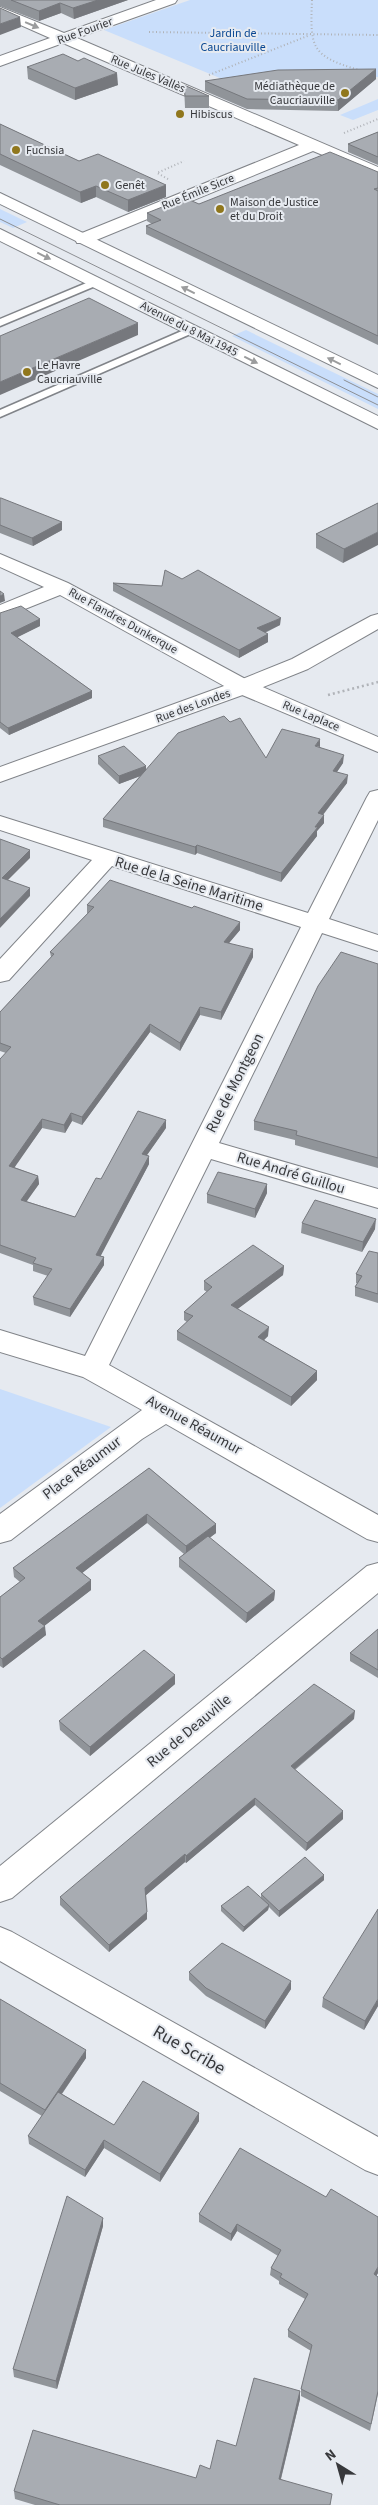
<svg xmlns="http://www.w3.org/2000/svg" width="378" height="2505" font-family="'Source Sans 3',sans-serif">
<rect width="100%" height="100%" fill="#e6eaf0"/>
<g fill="#c9defb">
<polygon points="190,0 378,0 378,77 309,74 227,81 104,30"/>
<polygon points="378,99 378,110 353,120 340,115"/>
<polygon points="0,209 27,222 13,228 0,222"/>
<polygon points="246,330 378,394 378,409 232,336"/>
<polygon points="0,1389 111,1427 0,1508"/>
</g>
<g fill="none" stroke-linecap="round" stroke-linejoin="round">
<defs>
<g id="service">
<polygon points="96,279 100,280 100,284 0,326 0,319"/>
<polygon points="191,327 195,328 195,332 0,417 0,410"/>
</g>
<g id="minor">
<polygon points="156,0 177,0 175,3 77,38 378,167 378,178 313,151 89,243 77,243 75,239 77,235 299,145 63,43 0,66 0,56 50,38 0,16 0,7 64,33"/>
<polygon points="0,554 68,583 251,682 378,737 378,752 235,692 60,595 0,619 0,605 44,587 0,567"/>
<polygon points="378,790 378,820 329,919 378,935 378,951 322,933 219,1143 378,1189 378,1208 211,1159 109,1365 378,1515 378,1542 367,1539 166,1424 142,1439 11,1540 0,1543 0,1514 142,1410 83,1377 0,1352 0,1330 85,1356 301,927 112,866 9,980 0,982 0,959 92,860 0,830 0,816 308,913 367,797 370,792"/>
<polygon points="378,1563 378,1593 12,1898 0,1902 0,1866 367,1566"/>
<polygon points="0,1927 12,1932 378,2137 378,2175 365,2170 0,1961"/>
</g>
<g id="tertiary">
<polygon points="0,193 378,375 378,388 0,204"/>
<polygon points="0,229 378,416 378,429 0,241"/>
<polygon points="378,614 378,629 308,669 251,692 0,782 0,767 235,682 292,659 371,616"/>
</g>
</defs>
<use href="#service" stroke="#818489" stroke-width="3"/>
<use href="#minor" stroke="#818489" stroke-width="2"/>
<use href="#tertiary" stroke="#818489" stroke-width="2"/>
<g stroke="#b0b3b8" stroke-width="2" stroke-dasharray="1 2.5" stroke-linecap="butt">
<path d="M312,0C310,48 311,56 359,70"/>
<polyline points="149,32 378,35"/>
<polyline points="209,75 310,35"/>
<polyline points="344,133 378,119"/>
<polyline points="168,179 157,173 184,161"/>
</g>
<polyline stroke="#b0b3b8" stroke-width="2.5" stroke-dasharray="2 3" stroke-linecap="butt" points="328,695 378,682"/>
<use href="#service" fill="#fff" fill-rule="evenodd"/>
<use href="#minor" fill="#fff" fill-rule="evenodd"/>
<use href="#tertiary" fill="#fff" fill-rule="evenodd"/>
<g stroke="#8d8f93" stroke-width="1">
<polyline points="0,219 378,405"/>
<polyline points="344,380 378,397"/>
</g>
</g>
<g fill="#909499">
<polygon points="0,0 128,0 74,19 61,13 39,21 0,6"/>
<polygon points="27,67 118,85 75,100 28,79"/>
<polygon points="376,69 376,79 338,111 247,109 205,91 205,81"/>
<polygon points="184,85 209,96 209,108 185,108"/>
<polygon points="0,124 79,161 166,197 128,212 96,197 81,203 0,165"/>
<polygon points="378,132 378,165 348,152 348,144"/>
<polygon points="378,172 378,345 146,234 146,226 152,224 147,221 147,213"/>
<polygon points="0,498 62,530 33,546 0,533"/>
<polygon points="378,503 343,563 316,548 316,534"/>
<polygon points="182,579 280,625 265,633 268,634 268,642 239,658 113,591 113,583 162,586"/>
<polygon points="0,613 40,619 40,626 17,637 92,691 92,698 9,735 0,728"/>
<polygon points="320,747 343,763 337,772 347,783 323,815 324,823 317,831 317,836 281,882 197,853 195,855 103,827 103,819 140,776 119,784 98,764 98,756 146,766 146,770 266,758"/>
<polygon points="87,905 240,930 229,943 253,957 221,1020 200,1015 180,1051 150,1032 82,1125 72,1121 65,1133 42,1128 14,1167 38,1176 39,1184 26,1201 75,1217 101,1179 166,1128 147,1155 149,1164 100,1256 104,1257 104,1265 70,1317 34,1305 33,1297 48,1276 33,1271 33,1265 0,1253 0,1059 6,1053 0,1051 0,1012 51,957 50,952 88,913 87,913"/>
<polygon points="378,964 378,1168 295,1145 295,1140 254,1130 254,1121"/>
<polygon points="267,1184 267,1193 255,1218 207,1203 207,1194"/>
<polygon points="302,1223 375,1229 362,1252 301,1233"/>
<polygon points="378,1253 378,1303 355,1296 355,1287 357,1283 356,1283 356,1274"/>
<polygon points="284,1266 283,1275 237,1309 268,1336 264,1340 317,1371 317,1380 291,1406 177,1340 177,1331 187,1322 184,1320 184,1312 207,1292 204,1290 204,1281"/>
<polygon points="149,1468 216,1524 216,1533 209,1538 275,1591 274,1600 246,1623 179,1567 179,1558 184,1554 147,1523 82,1573 91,1580 91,1590 44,1626 46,1635 3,1668 0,1666 0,1597 20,1582 14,1577 13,1568"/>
<polygon points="378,1629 378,1678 350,1661 350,1653"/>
<polygon points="175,1675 175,1684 90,1756 60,1730 59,1721"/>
<polygon points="354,1719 295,1770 343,1819 306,1851 255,1805 186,1863 185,1862 146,1895 147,1919 109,1952 60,1905 60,1897"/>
<polygon points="324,1875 324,1880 279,1917 269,1907 268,1910 243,1932 221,1911 221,1906 261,1898 261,1894"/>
<polygon points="189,1972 291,1989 265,2029 206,1996 189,1980"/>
<polygon points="323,1998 378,2006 364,2030 322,2007"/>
<polygon points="0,1999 86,2058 62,2094 114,2125 199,2113 199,2121 160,2182 104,2148 85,2177 29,2144 28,2136 42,2116 0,2091"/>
<polygon points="326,2197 378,2217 378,2273 376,2276 378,2277 378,2394 370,2431 301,2396 301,2389 311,2351 288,2337 288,2330 305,2299 279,2284 279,2281 270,2275 271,2268 278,2256 237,2231 231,2241 199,2222 199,2214"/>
<polygon points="103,2218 103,2226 57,2389 14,2377 13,2369"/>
<polygon points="300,2391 300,2399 281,2479 331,2505 35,2505 15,2499 14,2491 196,2478 210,2469"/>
</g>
<g fill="#76787d">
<polygon points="98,0 128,0 74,19 73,8"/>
<polygon points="60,3 61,13 39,21 39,11"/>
<polygon points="20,17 21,27 0,35 0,24"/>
<polygon points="376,69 376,79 338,111 338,100"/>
<polygon points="117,73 118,85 75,100 75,88"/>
<polygon points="166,185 166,197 128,212 128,200"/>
<polygon points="96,186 96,197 81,203 80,192"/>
<polygon points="138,323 138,335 0,395 0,382"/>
<polygon points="62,522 62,530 33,546 32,538"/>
<polygon points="378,532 378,545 343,563 344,549"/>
<polygon points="4,594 5,601 0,603 0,596"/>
<polygon points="281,618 280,625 257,636 257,628"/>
<polygon points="40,619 40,626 12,640 11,633"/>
<polygon points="268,634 268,642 239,658 239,650"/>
<polygon points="92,691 92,698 9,735 8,728"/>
<polygon points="320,739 320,747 315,746"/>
<polygon points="344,755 343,763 332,779 333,771"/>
<polygon points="146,766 146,774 119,784 119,776"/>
<polygon points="348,775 347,783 318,821 318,813"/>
<polygon points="324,815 324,823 317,831 317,836 281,882 281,873"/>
<polygon points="197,845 197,853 195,855 195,847"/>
<polygon points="30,850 30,858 2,886 2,878"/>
<polygon points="30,888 30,896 0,928 0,919"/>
<polygon points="240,922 240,930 223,950 224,942"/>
<polygon points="253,949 253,957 221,1020 221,1012"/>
<polygon points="200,1007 200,1015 180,1051 180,1043"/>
<polygon points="150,1024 150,1032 82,1125 82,1117"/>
<polygon points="71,1113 72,1121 65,1133 64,1125"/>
<polygon points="42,1119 42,1128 10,1174 9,1166"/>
<polygon points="166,1120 166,1128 142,1162 142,1154"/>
<polygon points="149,1156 149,1164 97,1263 96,1255"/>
<polygon points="38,1176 39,1184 22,1208 21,1200"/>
<polygon points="267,1184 267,1193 255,1218 255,1209"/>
<polygon points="376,1219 375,1229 362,1252 363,1242"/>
<polygon points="104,1257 104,1265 70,1317 70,1309"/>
<polygon points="284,1266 283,1275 231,1314 231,1305"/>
<polygon points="269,1327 268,1336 258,1346 258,1337"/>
<polygon points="317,1371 317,1380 291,1406 291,1397"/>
<polygon points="147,1514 147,1523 77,1577 76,1568"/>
<polygon points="216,1524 216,1533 186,1556 186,1546"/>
<polygon points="91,1580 91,1590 39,1630 38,1621"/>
<polygon points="275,1591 274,1600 246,1623 247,1613"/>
<polygon points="45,1626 46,1635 3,1668 2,1659"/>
<polygon points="175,1675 175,1684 90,1756 90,1747"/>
<polygon points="355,1711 354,1719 290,1773 291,1766"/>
<polygon points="255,1798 255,1805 186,1863 186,1856"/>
<polygon points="343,1811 343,1819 306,1851 307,1843"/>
<polygon points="185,1854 185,1862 145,1896 145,1888"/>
<polygon points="324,1875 324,1880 279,1917 279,1911"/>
<polygon points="269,1905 268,1910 243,1932 244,1927"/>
<polygon points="147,1912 147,1919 109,1952 109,1945"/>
<polygon points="291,1981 291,1989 265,2029 265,2021"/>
<polygon points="378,1999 378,2006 364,2030 365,2021"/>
<polygon points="86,2050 86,2058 45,2118 45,2110"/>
<polygon points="199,2113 199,2121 160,2182 160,2174"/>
<polygon points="104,2140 104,2148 85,2177 85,2170"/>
<polygon points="103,2218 103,2226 57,2389 56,2381"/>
<polygon points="237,2224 237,2231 231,2241 231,2234"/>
<polygon points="378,2267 378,2273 373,2282 374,2274"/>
<polygon points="300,2391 300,2399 279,2486 279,2479"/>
</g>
<g fill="#a8acb2" stroke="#76787d">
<polygon points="11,0 98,0 73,8 60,3 39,11"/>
<polygon points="0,8 20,17 0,24"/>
<polygon points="63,54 78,61 84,58 117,73 75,88 27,67"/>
<polygon points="376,69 338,100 247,99 205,81 278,70"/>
<polygon points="184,85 209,96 185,96"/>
<polygon points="0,124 79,161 98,154 166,185 128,200 96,186 80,192 0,154"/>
<polygon points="378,132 378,157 348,144"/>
<polygon points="330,152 378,172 378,188 374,189 378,191 378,336 146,226 161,220 147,213 185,198 199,204"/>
<polygon points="89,298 138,323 0,382 0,336"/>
<polygon points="0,498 1,498 62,522 32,538 0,525"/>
<polygon points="378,503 378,532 344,549 316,534"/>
<polygon points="165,570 182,579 198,570 281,618 257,628 268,634 239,650 113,583 162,586"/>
<polygon points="0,591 4,594 0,596"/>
<polygon points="21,606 40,619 11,633 92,691 8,728 0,722 0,613"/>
<polygon points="224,716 230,722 240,718 266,758 282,729 320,739 315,746 344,755 333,771 348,775 318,813 324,815 315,827 318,827 281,873 197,845 195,847 103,819 178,733"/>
<polygon points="124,746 146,766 119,776 98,756"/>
<polygon points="0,839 30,850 2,878 30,888 0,919"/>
<polygon points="110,880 192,908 194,906 240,922 224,942 253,949 221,1012 200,1007 180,1043 150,1024 82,1117 71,1113 64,1125 42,1119 9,1166 38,1176 21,1200 75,1217 96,1178 101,1179 138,1111 166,1120 142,1154 149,1156 96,1255 104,1257 70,1309 33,1297 52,1269 33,1263 36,1258 0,1245 0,1059 11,1047 0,1043 0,1012 54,954 50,952 94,907 87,905"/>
<polygon points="341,952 378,964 378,1158 296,1135 297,1131 254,1121 318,986"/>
<polygon points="218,1172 267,1184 255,1209 207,1194"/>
<polygon points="315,1200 376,1219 363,1242 302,1223"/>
<polygon points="253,1245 284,1266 231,1305 269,1327 258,1337 317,1371 291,1397 177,1331 193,1316 184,1312 212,1287 204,1281"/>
<polygon points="369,1251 378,1253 378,1294 355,1287 362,1276 356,1274"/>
<polygon points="149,1468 216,1524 186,1546 147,1514 76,1568 91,1580 38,1621 45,1626 2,1659 0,1657 0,1597 25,1578 13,1568"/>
<polygon points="208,1536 275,1591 247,1613 179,1558"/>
<polygon points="378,1629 378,1670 350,1653"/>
<polygon points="144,1650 175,1675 90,1747 59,1721"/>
<polygon points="314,1684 355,1711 291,1766 343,1811 307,1843 255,1798 186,1856 185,1854 145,1888 147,1912 109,1945 60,1897"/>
<polygon points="305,1857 324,1875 279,1911 261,1894"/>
<polygon points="248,1886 269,1905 244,1927 221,1906"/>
<polygon points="378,1909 378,1999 365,2021 323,1998"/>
<polygon points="222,1943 291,1981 265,2021 206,1988 189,1972"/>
<polygon points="0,1999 86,2050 45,2110 0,2083"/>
<polygon points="143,2081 199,2113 160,2174 104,2140 85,2170 28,2136 58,2092 114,2125"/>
<polygon points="240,2148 326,2197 331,2189 378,2217 378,2267 374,2274 378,2277 378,2391 371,2424 301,2389 312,2345 288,2330 308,2294 280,2277 282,2274 271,2268 281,2250 237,2224 231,2234 199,2214"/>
<polygon points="67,2196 103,2218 56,2381 13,2369"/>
<polygon points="254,2378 300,2391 279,2479 332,2494 330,2505 60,2505 14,2491 33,2430 196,2478 200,2465 210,2469 217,2440 236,2446"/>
</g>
<defs><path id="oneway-solid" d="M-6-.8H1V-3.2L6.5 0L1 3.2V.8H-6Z" transform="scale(1.25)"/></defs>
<g fill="#9b9c9d">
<use href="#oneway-solid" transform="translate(32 25) rotate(23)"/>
<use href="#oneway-solid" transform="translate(44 256) rotate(26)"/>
<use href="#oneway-solid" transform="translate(188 290) rotate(-154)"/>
<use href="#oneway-solid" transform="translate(251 360) rotate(26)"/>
<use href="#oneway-solid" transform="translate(334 361) rotate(-154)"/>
</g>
<g fill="#90771d" stroke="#e6eaf0" stroke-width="2">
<circle cx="345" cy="93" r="5"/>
<circle cx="180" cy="114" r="5"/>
<circle cx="16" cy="150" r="5"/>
<circle cx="105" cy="185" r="5"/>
<circle cx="220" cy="209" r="5"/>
<circle cx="27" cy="372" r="5"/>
</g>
<g text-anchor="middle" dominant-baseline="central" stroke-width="4" stroke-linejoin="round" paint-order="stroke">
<g font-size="12" fill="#37383b" stroke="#e6eaf0">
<text transform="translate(85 31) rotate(-20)">Rue Fourier</text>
<text transform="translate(148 74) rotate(23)">Rue Jules Vallès</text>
<text transform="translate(198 192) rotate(-22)">Rue Émile Sicre</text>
<text transform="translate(189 329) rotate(27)">Avenue du 8 Mai 1945</text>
<text transform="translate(123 621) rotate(29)">Rue Flandres Dunkerque</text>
<text transform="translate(193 706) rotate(-20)">Rue des Londes</text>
<text transform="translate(311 716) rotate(23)">Rue Laplace</text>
</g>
<g font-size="12" fill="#094792" stroke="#e6eaf0">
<text x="233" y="33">Jardin de<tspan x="233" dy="14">Caucriauville</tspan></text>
</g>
<g font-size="12" fill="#37383b" stroke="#e6eaf0" text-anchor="start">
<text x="335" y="86" text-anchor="end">Médiathèque de<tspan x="335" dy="14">Caucriauville</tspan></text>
<text x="190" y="114">Hibiscus</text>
<text x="26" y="150">Fuchsia</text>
<text x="115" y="185">Genêt</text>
<text x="230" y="202">Maison de Justice<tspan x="230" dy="14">et du Droit</tspan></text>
<text x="37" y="365">Le Havre<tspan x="37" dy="14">Caucriauville</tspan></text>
</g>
<g font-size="15" fill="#37383b" stroke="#e6eaf0">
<text transform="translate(189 884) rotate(17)">Rue de la Seine Maritime</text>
<text transform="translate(235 1083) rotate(-63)">Rue de Montgeon</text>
<text transform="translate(291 1173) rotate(17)">Rue André Guillou</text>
<text transform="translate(194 1425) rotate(29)">Avenue Réaumur</text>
<text transform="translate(82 1468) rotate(-37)">Place Réaumur</text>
<text transform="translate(189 1731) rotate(-40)">Rue de Deauville</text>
</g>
<g font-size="18" fill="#37383b" stroke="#e6eaf0">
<text transform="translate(189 2050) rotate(30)">Rue Scribe</text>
</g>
</g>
<g transform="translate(338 2465) rotate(323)" stroke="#e6eaf0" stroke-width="4" paint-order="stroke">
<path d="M0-4L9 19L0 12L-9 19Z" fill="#37383b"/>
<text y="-8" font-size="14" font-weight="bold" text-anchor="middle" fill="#37383b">N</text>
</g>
</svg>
